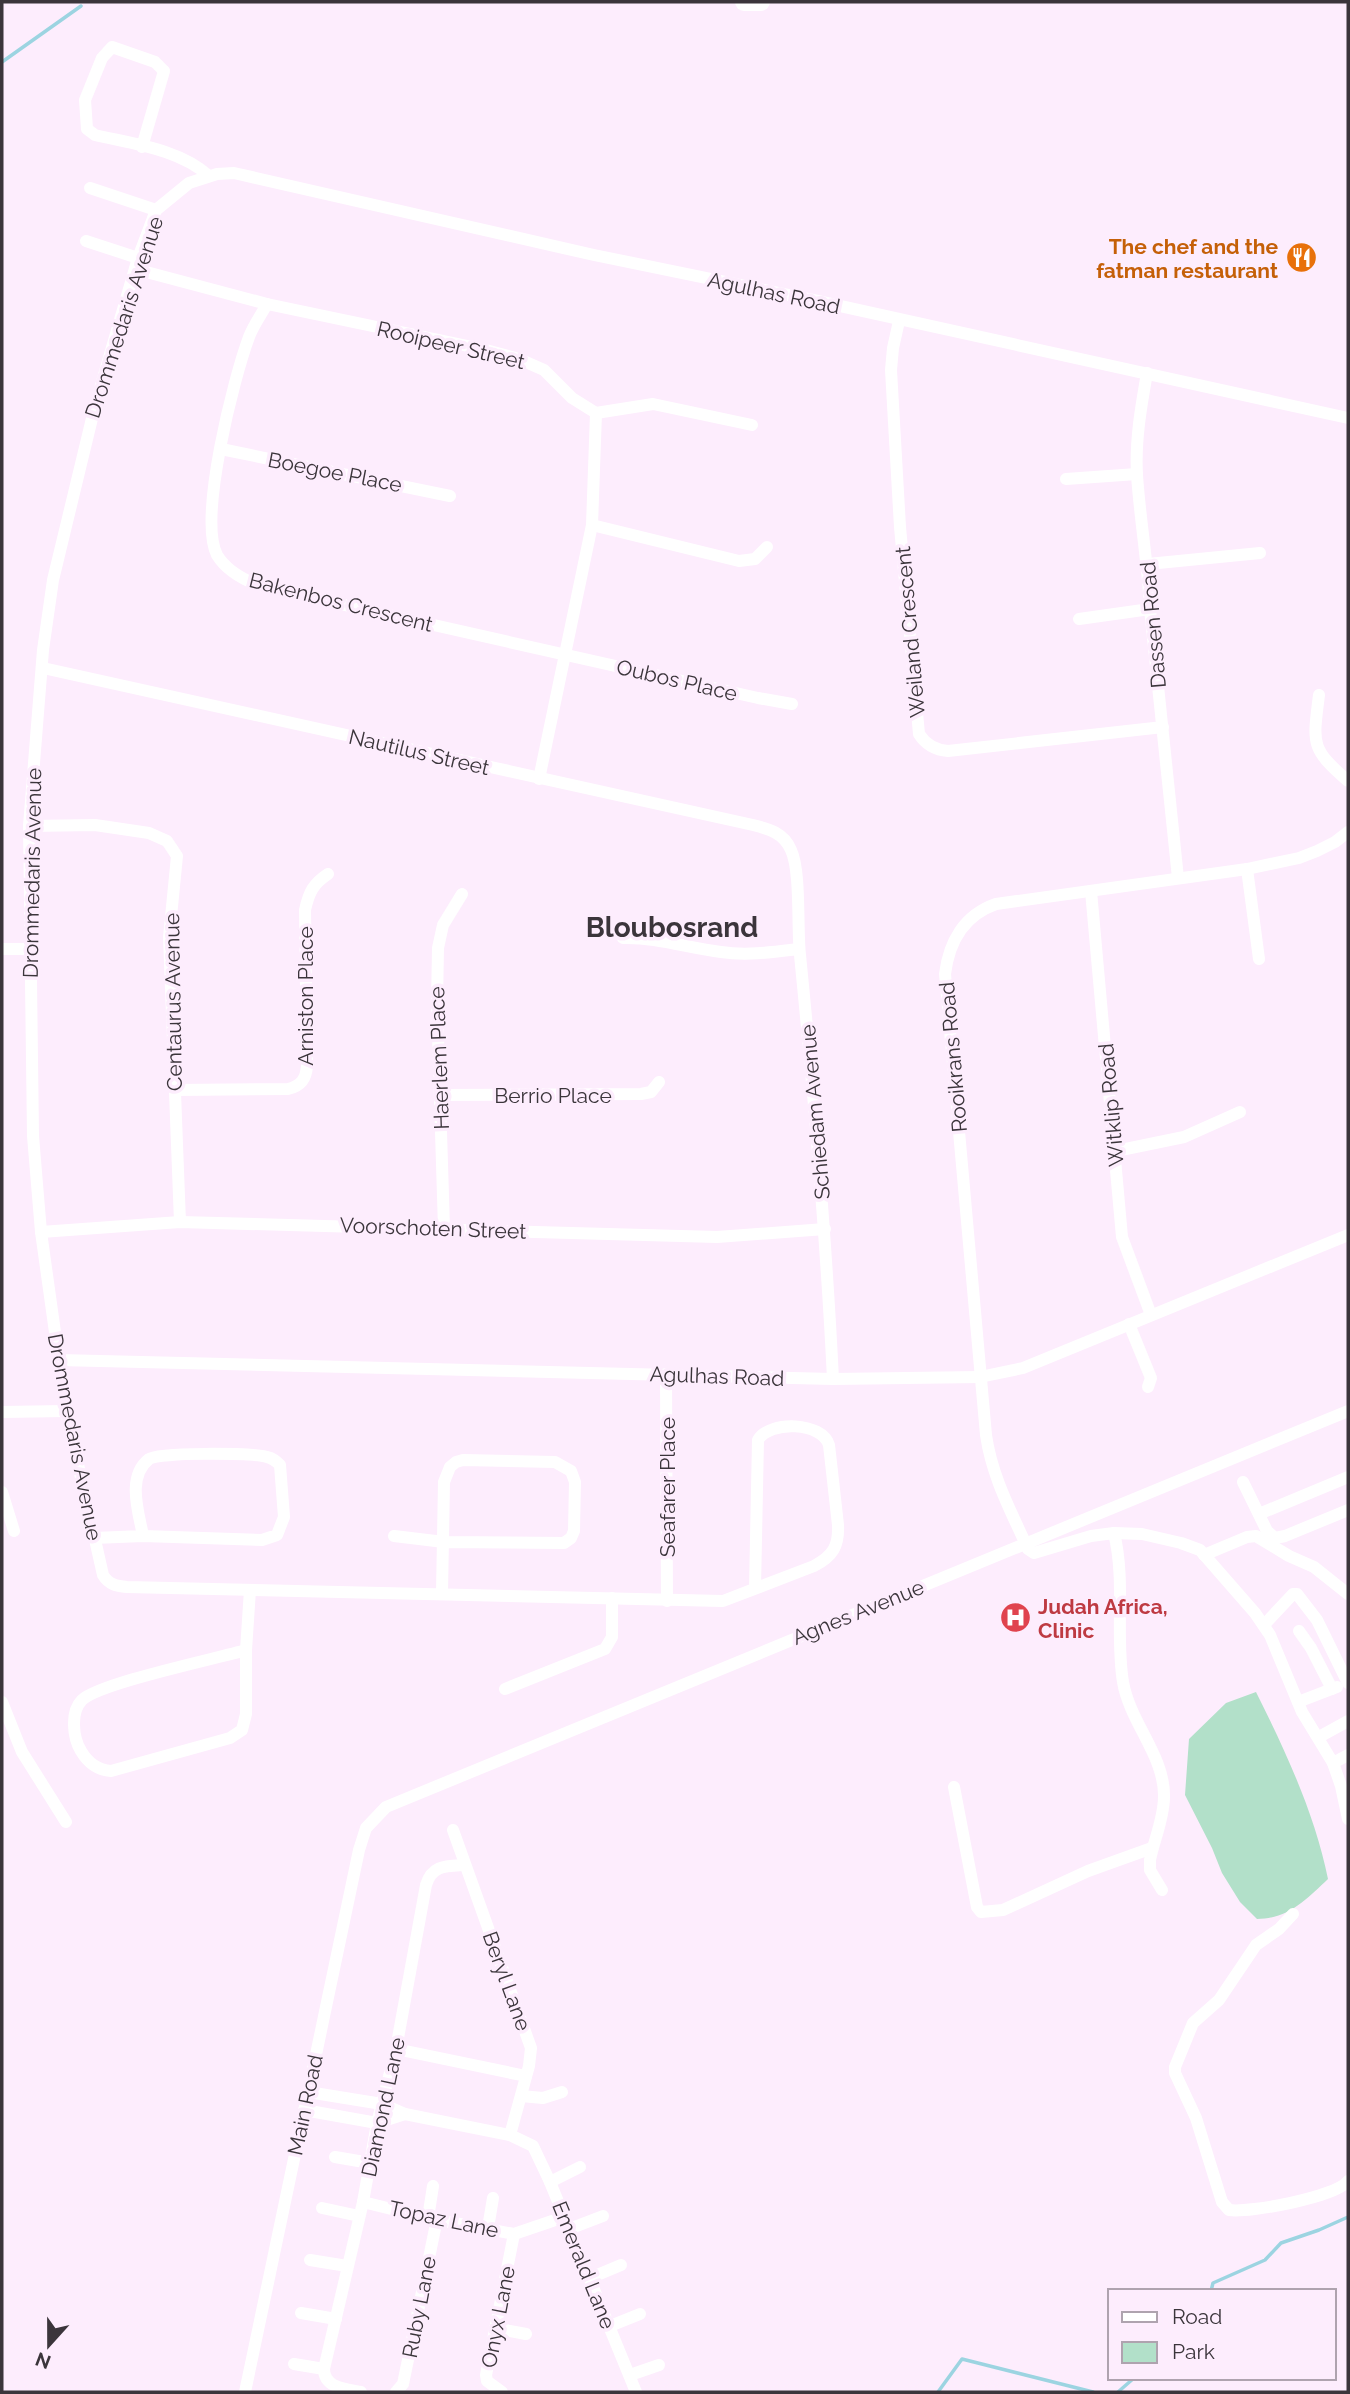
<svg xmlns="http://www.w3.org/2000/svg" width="1350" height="2394" font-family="Raleway,sans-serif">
<rect width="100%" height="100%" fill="#fdedfd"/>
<path fill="#b2e0c9" d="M1256,1692C1285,1750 1315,1814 1328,1879C1307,1899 1288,1919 1257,1919L1240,1902L1222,1873L1212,1848L1185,1795L1189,1739L1226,1703Z"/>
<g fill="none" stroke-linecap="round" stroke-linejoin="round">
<g stroke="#9cd4e1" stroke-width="3.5">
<polyline points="2,62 81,6"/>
<polyline points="1211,2291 1213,2283 1265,2260 1281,2243 1319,2230 1348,2217"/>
<polyline points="938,2392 962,2359 1093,2392"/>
<polyline points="1118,2392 1134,2378"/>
</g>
<g stroke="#fff" stroke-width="12">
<path d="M142,147L164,71L155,62L112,47L102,58L85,100L87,129L95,135C133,144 179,149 209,176"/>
<polyline points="90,188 156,210"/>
<polyline points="86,241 138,258"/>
<polyline points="135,269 267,304 482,349 519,359 544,370 572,398 596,413 592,525 539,779"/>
<path d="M267,304C261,315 253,326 249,337C234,377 198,518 217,555C226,570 244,580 260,586L758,698L792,704"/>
<path d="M899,321L893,348L891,370L900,527L919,734C926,745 935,750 948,751L1163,727"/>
<path d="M1147,373C1141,407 1135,441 1137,475C1140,520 1148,564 1150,609L1178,878"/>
<polyline points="596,413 653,404 752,425"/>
<polyline points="221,449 450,496"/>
<polyline points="1066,479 1137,474"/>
<polyline points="592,525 739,561 755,559 767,547"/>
<polyline points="1148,564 1260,553"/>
<polyline points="1079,619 1150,609"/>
<path d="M43,668L753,825C769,829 784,833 791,850C801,871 797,929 800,955C814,1096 826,1237 833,1379"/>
<path d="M1319,695C1313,744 1310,748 1348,781"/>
<polyline points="29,826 95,825 149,833 167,841 177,856 169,937 180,1222"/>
<path d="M1348,832L1335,842L1317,851L1299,858L1247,869L996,904C964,915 949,942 945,974L986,1435C992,1477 1011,1511 1028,1549L1034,1553L1091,1536L1114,1533L1142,1534L1181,1543L1200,1550L1255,1613L1270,1635L1302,1712L1333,1763L1341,1786L1348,1819"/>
<polyline points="1247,869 1259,959"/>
<polyline points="1091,891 1122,1237 1151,1315"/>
<path d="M623,938C656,937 688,948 721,952C747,956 774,952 799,949"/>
<polyline points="2,949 30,949"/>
<path d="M175,1090L288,1089C301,1086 306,1079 307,1066L305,910C309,892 313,884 328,874"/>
<polyline points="440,1095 641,1094 651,1092 659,1082"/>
<polyline points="1116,1151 1184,1137 1240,1112"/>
<polyline points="444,1228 437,1003 438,948 443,925 462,894"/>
<polyline points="41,1232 180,1222 717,1237 825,1229"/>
<polyline points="1129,1324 1151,1378 1148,1387"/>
<polyline points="58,1360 833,1379 980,1377 1023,1368 1348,1235"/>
<polyline points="666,1374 667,1601"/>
<polyline points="2,1412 66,1411"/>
<polyline points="1243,1482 1267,1531 1275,1538 1285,1536 1348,1510"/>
<polyline points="2,1492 14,1531"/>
<polyline points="1259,1514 1348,1477"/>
<path d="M1114,1533C1126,1582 1115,1633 1123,1682C1130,1723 1165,1756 1164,1797C1164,1818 1154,1840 1150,1860V1870L1162,1890"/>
<polyline points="394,1536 444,1542 564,1543 571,1538 574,1531 575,1482 571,1471 555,1462 463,1460 456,1462 450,1467 444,1482 442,1593"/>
<path d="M94,1538L143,1536L262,1540L277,1535L284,1517L280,1465C276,1461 273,1458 267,1457C252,1453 158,1452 149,1459C126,1477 139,1513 143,1536"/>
<polyline points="1204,1555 1247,1537 1256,1536 1289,1556 1314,1567 1348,1594"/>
<path d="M755,1588L758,1440C770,1420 822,1422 829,1445L838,1525C839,1546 833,1556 814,1566L723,1601L127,1587C117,1586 109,1585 103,1575L66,1411L41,1232L33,1136L29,826L43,650L53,580L95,406L138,258L156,210L189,183L217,174L234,173L594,255L813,300L1348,418"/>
<polyline points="1264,1625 1293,1594 1297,1594 1317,1620 1348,1683"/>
<polyline points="1299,1631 1311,1648 1332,1689"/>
<path d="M246,1650C215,1659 100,1683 82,1700C70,1712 73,1738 81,1751C88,1763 97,1770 111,1771L230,1738L242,1730L246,1714V1650L250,1590"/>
<polyline points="505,1689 605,1649 612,1637 612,1598"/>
<polyline points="2,1702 22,1752 66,1822"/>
<polyline points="1298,1702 1337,1687"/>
<polyline points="1319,1737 1348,1721"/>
<polyline points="1333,1763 1348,1755"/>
<polyline points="954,1787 977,1907 981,1912 1003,1910 1088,1871 1152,1848"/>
<polyline points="453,1830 531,2048 529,2066 510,2135"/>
<path d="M1293,1914L1279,1929L1256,1945L1219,2000L1193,2023L1175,2067V2073L1196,2118L1222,2202L1229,2210C1250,2213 1336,2197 1348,2181"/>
<polyline points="396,2049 526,2076"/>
<polyline points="308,2092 382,2104 405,2114 510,2135 533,2146 550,2182 636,2392"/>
<polyline points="521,2096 543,2098 562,2092"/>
<polyline points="304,2110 377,2123 405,2114"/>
<polyline points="335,2157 370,2163"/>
<polyline points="550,2182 580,2167"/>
<polyline points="363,2202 428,2218 514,2234 564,2217"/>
<polyline points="322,2208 359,2216"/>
<polyline points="428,2218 433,2186"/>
<polyline points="488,2228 493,2198"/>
<polyline points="569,2229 603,2216"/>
<polyline points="310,2260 347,2266"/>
<polyline points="590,2278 621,2265"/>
<polyline points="301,2313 336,2319"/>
<polyline points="610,2326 640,2314"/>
<polyline points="495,2328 526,2334"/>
<polyline points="294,2364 324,2369"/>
<polyline points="630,2375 659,2365"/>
<polyline points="245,2392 359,1850 366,1828 386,1807 1348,1411"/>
<path d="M361,2392C346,2389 324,2388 324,2369L363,2202L377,2123L396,2049L426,1885C432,1865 446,1866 464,1865"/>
<polyline points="396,2392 403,2384 437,2219"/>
<polyline points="502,2392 487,2381 486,2375 514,2234"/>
</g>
<polyline stroke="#fff" stroke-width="18" points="744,2 761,2"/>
</g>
<defs>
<symbol id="restaurant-disc" viewBox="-11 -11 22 22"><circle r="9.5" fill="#e8710a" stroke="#fdedfd"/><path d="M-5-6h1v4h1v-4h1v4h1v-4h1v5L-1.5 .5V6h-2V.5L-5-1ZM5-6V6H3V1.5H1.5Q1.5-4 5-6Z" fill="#fff"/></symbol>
<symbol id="hospital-disc" viewBox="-11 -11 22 22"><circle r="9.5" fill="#e0444e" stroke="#fdedfd"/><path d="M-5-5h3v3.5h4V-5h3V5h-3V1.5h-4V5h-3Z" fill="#fff"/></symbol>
</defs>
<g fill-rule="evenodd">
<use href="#restaurant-disc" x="1284" y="240" width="35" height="35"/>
<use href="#hospital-disc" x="998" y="1600" width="35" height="35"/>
</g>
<g text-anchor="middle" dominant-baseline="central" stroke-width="7" stroke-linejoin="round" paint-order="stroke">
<g font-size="21" font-weight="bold" fill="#c56008" stroke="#fdedfd" text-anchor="end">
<text x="1278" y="246">The chef and the<tspan x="1278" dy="24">fatman restaurant</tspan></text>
</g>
<g font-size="21" fill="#3b353b" stroke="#fdedfd">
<text transform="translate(774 293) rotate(12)">Agulhas Road</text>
<text transform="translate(124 317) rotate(-72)">Drommedaris Avenue</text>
<text transform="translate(451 345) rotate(13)">Rooipeer Street</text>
<text transform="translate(335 472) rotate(11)">Boegoe Place</text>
<text transform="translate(341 602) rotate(14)">Bakenbos Crescent</text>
<text transform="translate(1153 625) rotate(-95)">Dassen Road</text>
<text transform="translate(910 632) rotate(-95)">Weiland Crescent</text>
<text transform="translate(677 680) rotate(13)">Oubos Place</text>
<text transform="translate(419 752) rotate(13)">Nautilus Street</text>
<text transform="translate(32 873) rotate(-89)">Drommedaris Avenue</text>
<text transform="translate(305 996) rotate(-90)">Arniston Place</text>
<text transform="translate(173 1002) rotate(-91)">Centaurus Avenue</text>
<text transform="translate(953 1057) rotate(-95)">Rooikrans Road</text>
<text transform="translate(439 1058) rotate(-92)">Haerlem Place</text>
<text x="553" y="1095">Berrio Place</text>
<text transform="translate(1111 1105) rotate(-95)">Witklip Road</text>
<text transform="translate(815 1112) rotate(-95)">Schiedam Avenue</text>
<text transform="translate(433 1228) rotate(2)">Voorschoten Street</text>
<text transform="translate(717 1376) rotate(2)">Agulhas Road</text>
<text transform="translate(75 1437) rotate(79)">Drommedaris Avenue</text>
<text transform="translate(667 1487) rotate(-90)">Seafarer Place</text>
<text transform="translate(858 1612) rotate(-22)">Agnes Avenue</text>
<text transform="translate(507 1981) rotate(70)">Beryl Lane</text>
<text transform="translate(305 2105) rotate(-78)">Main Road</text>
<text transform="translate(383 2107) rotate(-78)">Diamond Lane</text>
<text transform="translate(444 2219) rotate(12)">Topaz Lane</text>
<text transform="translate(584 2265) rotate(68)">Emerald Lane</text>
<text transform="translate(419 2307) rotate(-79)">Ruby Lane</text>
<text transform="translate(498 2317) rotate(-79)">Onyx Lane</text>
</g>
<g font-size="21" font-weight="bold" fill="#be3a42" stroke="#fdedfd" text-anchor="start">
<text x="1038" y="1606">Judah Africa,<tspan x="1038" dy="24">Clinic</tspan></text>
</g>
<g font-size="28" font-weight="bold" fill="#3b353b" stroke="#fdedfd">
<text x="672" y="927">Bloubosrand</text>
</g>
</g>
<rect width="1350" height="2394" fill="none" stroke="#3b353b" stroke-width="7"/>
<rect x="1108" y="2289" width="228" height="91" fill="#fdedfd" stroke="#afa3af" stroke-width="2"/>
<rect x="1122" y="2312" width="35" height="10" fill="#ffffff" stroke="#afa3af" stroke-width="2"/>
<text x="1172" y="2324" font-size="21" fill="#3b353b">Road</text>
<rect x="1122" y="2342" width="35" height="21" fill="#b2e0c9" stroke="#afa3af" stroke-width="2"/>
<text x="1172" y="2359" font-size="21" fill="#3b353b">Park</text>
<g transform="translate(49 2345) rotate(201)" stroke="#fdedfd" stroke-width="5" paint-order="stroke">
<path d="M0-5L12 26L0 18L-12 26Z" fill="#3b353b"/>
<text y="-10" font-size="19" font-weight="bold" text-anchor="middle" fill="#3b353b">N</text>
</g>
</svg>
